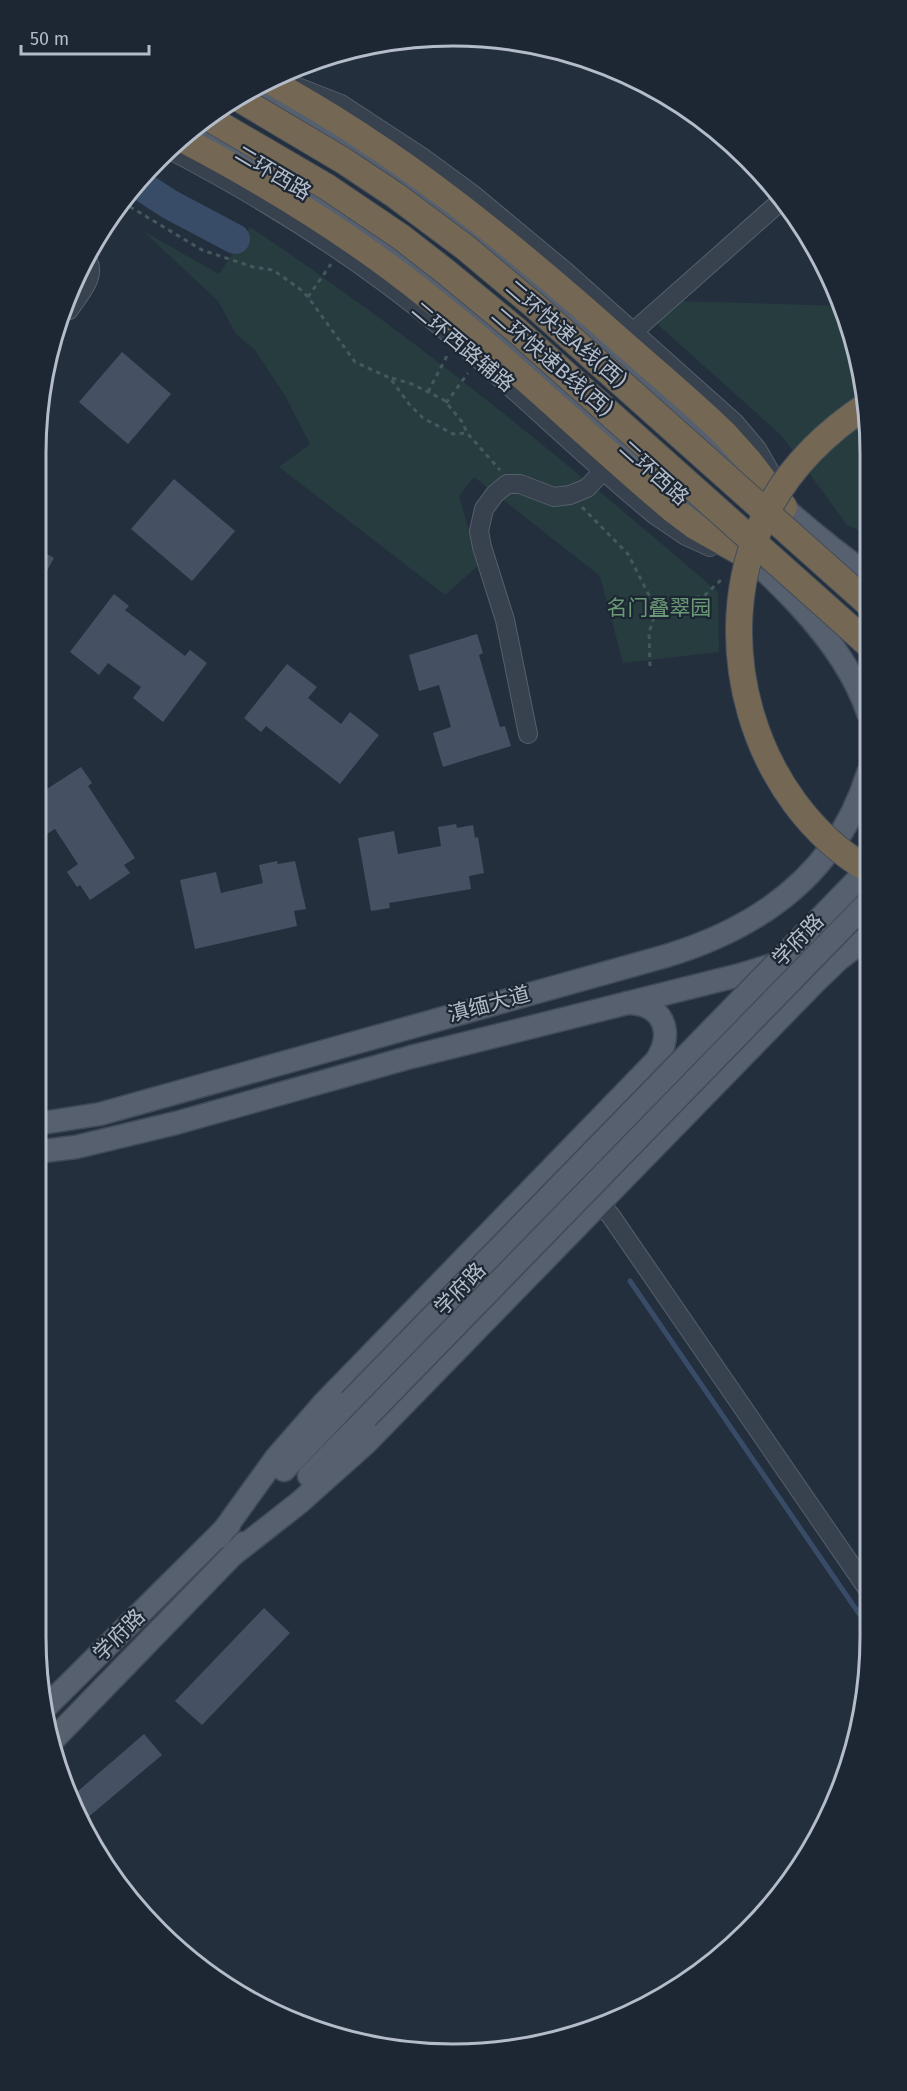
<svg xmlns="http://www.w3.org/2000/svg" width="907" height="2091" font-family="'Fira Sans','Noto Sans SC',sans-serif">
<rect width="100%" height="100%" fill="#242f3e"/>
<g fill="#263c3f">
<path d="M250,227C415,337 568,463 718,592L719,652L623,663L600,576L474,477L459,496L479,565L445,595L279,467L310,444L284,394L255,350L236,334L218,301L143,231L219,274Z"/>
<polygon points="681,301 843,306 867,399 868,534 847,525 782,436 655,322"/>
</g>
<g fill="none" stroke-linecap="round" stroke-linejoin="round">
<polyline stroke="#394c67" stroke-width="5" points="630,1281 871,1631"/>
<polyline stroke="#394c67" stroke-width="30" points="137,183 169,204 235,239"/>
</g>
<g fill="#455162">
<polygon points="122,352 171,394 128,444 79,402"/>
<polygon points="174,479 235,531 192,581 131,529"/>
<polygon points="36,548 54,558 36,590"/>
<polygon points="114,594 129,606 125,610 185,656 190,650 207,663 163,722 133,698 141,687 108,663 99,675 70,652"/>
<polygon points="477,634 483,653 479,655 500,727 505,726 511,746 443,767 433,733 451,727 439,685 419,691 409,655"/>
<polygon points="287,664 317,687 308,698 341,724 350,712 379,735 340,784 266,726 261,732 244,718"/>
<polygon points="81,767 92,783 88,786 135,858 124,865 130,873 90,900 80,885 77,887 67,872 78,864 55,829 40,838 36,832 36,796"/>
<polygon points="456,824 457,828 473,825 475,838 478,837 484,873 469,876 471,889 389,903 390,908 371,911 358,838 394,831 398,854 441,846 438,827"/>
<polygon points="277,861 278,864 295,861 306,909 294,911 297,926 195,949 180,880 216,872 221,893 263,883 259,865"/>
<polygon points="264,1608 290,1633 202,1725 175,1701"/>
<polygon points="144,1734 162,1755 86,1819 70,1798"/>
</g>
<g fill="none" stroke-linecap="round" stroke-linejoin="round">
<defs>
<g id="minor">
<polyline points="295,86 341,104 422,157 471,193 565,271 735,423 757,449 773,477"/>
<path d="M170,150C266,200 357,257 440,326C514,387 582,455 655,515L686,536L710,547"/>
<path d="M63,308L69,310C78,295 99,276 86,258"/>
<polyline points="633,332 782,200"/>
<polyline points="528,734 505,620 482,547 479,531 484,509 495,494 507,484 520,484 554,497 570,495 587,488 604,470"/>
<polyline points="600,1203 611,1216 871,1594"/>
</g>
<g id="major">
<path d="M253,89C331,132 406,181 476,237C545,291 609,351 675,410C738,466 799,526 868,575"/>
<path d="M194,127C262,164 328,203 391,249C488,320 576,404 666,484C736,546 838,622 868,713"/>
<path d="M36,1124L100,1114L666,956C762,927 838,871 868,773"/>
<polyline points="36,1152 76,1147 176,1123 411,1057 740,975 827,948"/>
<polyline points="284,1470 350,1401"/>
<polyline points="309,1476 367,1417"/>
<path d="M219,1537L276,1458L324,1403L656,1061C675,1032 663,1003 627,1003"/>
<polyline points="235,1553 300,1502 366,1443 815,982 839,959 869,936"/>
<polyline points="47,1706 229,1525"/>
<polyline points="53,1740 244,1543"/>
</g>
<g id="highway">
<path d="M268,80C400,152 510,242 622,342C656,372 691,401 724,433L750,462L784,507"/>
<path d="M182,139C268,184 351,235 427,296C512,363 589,439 672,509L696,527L744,554"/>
</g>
</defs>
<use href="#minor" stroke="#565f6c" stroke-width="20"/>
<use href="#major" stroke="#414a57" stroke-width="25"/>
<use href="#highway" stroke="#434c59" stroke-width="28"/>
<g stroke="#44595c" stroke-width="3" stroke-dasharray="4.5 4.5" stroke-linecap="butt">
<polyline points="122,202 202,250 253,267 273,270 300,289 308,297 355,362 390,378 409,404 423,418 453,434 467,433"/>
<polyline points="308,297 331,264"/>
<polyline points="392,378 412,384 444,400 463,423 467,433 500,470"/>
<polyline points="428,392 448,354"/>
<polyline points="446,403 468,373"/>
<polyline points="582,507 628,554 652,601 654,617 649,633 650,666"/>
<polyline points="653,608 665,609 692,598 704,596 723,578"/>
</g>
<use href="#minor" stroke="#38414e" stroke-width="18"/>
<use href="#major" stroke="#56606e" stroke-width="22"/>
<use href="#highway" stroke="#746855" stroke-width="26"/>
<defs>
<g id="major-bridge">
<polyline points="350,1401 869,868"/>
<polyline points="367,1417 869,901"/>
</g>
<g id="highway-bridge">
<polyline points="238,98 344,161 395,195 466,248 535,306 868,603"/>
<polyline points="207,117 327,187 401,237 446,272 515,329 868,644"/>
<path d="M867,405C825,433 786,471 764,518C706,638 752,802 869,870"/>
</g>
</defs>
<use href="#major-bridge" stroke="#414a57" stroke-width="25" stroke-linecap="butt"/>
<use href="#highway-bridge" stroke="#434c59" stroke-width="28" stroke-linecap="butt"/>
<use href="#major-bridge" stroke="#56606e" stroke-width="22"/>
<use href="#highway-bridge" stroke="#746855" stroke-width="26"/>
</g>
<g text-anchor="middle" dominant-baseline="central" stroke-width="4.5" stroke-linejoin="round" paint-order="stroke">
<g font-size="21" fill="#b4bcc9" stroke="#1d2633">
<text transform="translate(273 173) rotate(31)">二环西路</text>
<text transform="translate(566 334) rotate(41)">二环快速A线(西)</text>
<text transform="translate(463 347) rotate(40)">二环西路辅路</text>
<text transform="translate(552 362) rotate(41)">二环快速B线(西)</text>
<text transform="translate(654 473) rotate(42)">二环西路</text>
<text transform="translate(798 940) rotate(-46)">学府路</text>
<text transform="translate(489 1004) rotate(-15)">滇缅大道</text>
<text transform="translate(460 1289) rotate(-46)">学府路</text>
<text transform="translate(119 1635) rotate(-45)">学府路</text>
</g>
<g font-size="21" fill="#6b9a76" stroke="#1d2633">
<text x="659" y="608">名门叠翠园</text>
</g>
</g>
<path d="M0 0H907V2091H0ZM453 46H453A407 407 0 0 1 860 453V1637A407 407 0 0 1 453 2044H453A407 407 0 0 1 46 1637V453A407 407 0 0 1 453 46Z" fill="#1d2633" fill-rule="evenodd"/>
<path fill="none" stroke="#b4bcc9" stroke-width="3" d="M453 46H453A407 407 0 0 1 860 453V1637A407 407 0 0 1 453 2044H453A407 407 0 0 1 46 1637V453A407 407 0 0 1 453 46Z"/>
<path d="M21 45v9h128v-9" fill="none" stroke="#b4bcc9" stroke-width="3"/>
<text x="30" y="45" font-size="18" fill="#b4bcc9" stroke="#1d2633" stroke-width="4.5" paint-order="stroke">50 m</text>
</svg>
